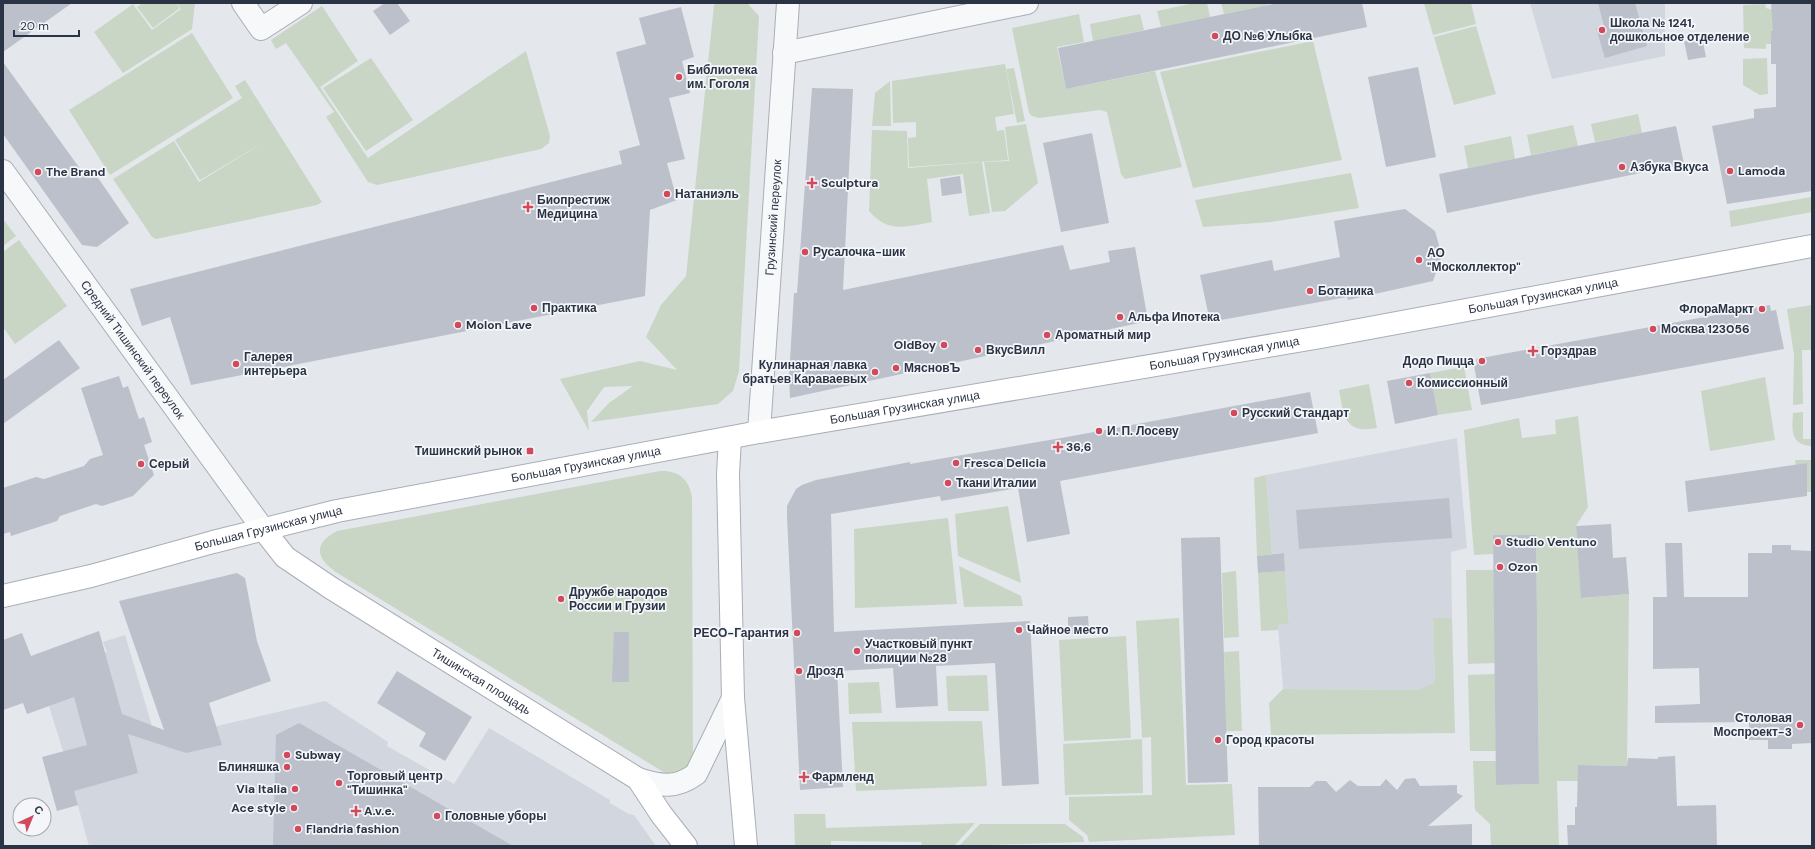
<svg xmlns="http://www.w3.org/2000/svg" width="1815" height="849" font-family="'DM Sans',sans-serif">
<rect width="100%" height="100%" fill="#e4e7ec"/>
<g fill="#d2d6de">
<polygon points="1530,3 1665,3 1665,56 1552,79"/>
<polygon points="1457,438 1467,548 1451,552 1452,618 1433,618 1435,682 1420,690 1283,689 1278,625 1289,624 1285,571 1284,553 1272,554 1266,475"/>
<polygon points="125,635 152,726 182,737 217,726 325,701 388,742 387,746 454,784 489,728 610,800 610,803 620,809 629,814 634,815 656,846 89,846 63,751 49,706 61,668 107,652 103,642"/>
</g>
<g fill="#c9d6c5">
<polygon points="143,3 176,3 180,8 153,28 137,7"/>
<polygon points="177,3 195,3 192,29 123,73 94,32 133,4 152,30 181,9"/>
<polygon points="718,3 747,3 759,16 739,371 733,391 718,404 591,422 609,403 633,386 604,387 587,411 589,431 560,379 640,361 677,370 646,337 661,305 686,276 714,5"/>
<polygon points="1195,3 1207,3 1210,17 1161,27 1157,11"/>
<polygon points="1221,3 1267,3 1268,5 1224,14"/>
<polygon points="1424,3 1471,3 1476,24 1433,35"/>
<polygon points="1765,4 1766,8 1776,11 1776,31 1771,31 1771,44 1766,44 1766,49 1744,48 1743,5"/>
<polygon points="322,6 358,61 320,87 368,158 526,51 550,136 549,143 541,149 377,185 368,182 326,117 334,112 286,43 276,49 271,40"/>
<polygon points="1079,14 1084,42 1057,47 1066,89 1155,71 1182,167 1125,179 1121,174 1107,112 1100,110 1039,118 1032,116 1029,113 1012,28"/>
<polygon points="1140,14 1144,30 1093,41 1090,24"/>
<polygon points="1476,26 1496,94 1454,105 1434,37"/>
<polygon points="192,33 233,98 110,175 69,110"/>
<polygon points="1313,41 1342,160 1193,188 1160,72"/>
<polygon points="371,58 413,120 366,151 323,88"/>
<polygon points="1767,58 1768,94 1760,95 1743,85 1743,59"/>
<polygon points="1005,64 1014,114 995,117 997,131 1004,130 1008,160 909,167 908,138 916,137 916,122 893,123 892,81"/>
<polygon points="1014,68 1025,121 1017,123 1006,69"/>
<polygon points="245,80 322,202 317,205 161,238 156,239 152,237 113,179 174,141 199,182 264,142 200,180 175,140 242,98 235,86"/>
<polygon points="890,81 891,126 872,126 875,93"/>
<polygon points="1638,114 1642,133 1595,142 1591,124"/>
<polygon points="1026,124 1038,183 1005,211 992,212 984,162 1009,161 1005,127"/>
<polygon points="1573,125 1578,146 1531,155 1527,135"/>
<path d="M872,130L907,131L908,168L982,162L990,213L969,216L963,174L927,179L932,222C905,227 888,233 869,211Z"/>
<polygon points="1511,136 1515,159 1468,168 1464,146"/>
<polygon points="1351,173 1359,208 1271,222 1203,227 1195,200"/>
<polygon points="1812,197 1812,212 1731,227 1729,211"/>
<polygon points="3,219 16,236 3,246"/>
<polygon points="19,240 67,306 15,344 3,327 3,252"/>
<polygon points="1812,305 1812,350 1802,350 1803,404 1793,405 1794,355 1787,309"/>
<polygon points="1464,367 1472,410 1438,415 1430,373"/>
<polygon points="1765,377 1775,440 1710,451 1701,391"/>
<path d="M1369,384L1377,428C1344,434 1344,416 1339,390Z"/>
<path d="M1803,412V439H1812V446C1790,445 1792,430 1793,413Z"/>
<polygon points="1578,416 1588,507 1576,526 1582,598 1629,594 1627,766 1578,765 1578,781 1557,781 1559,846 1491,846 1490,824 1475,810 1473,761 1496,761 1496,785 1539,784 1536,535 1493,535 1493,554 1474,555 1464,430 1519,418 1522,438 1556,434 1555,420"/>
<polygon points="1795,460 1812,460 1812,492 1807,492 1807,463 1796,465"/>
<path d="M660,471C678,470 689,479 692,497L693,756L692,765L670,776L339,574C317,560 311,545 337,531Z"/>
<polygon points="1266,475 1272,554 1257,556 1254,478"/>
<polygon points="1008,506 1021,583 958,556 955,514"/>
<polygon points="948,518 957,604 855,608 854,529"/>
<polygon points="959,566 1021,596 1023,606 964,607"/>
<polygon points="1466,570 1494,570 1495,663 1468,664"/>
<polygon points="1236,571 1239,637 1224,638 1222,573"/>
<polygon points="1285,571 1289,624 1278,625 1278,630 1261,631 1258,573"/>
<polygon points="1179,618 1186,785 1232,784 1235,835 1089,842 1087,835 1069,820 1069,797 1152,795 1151,737 1142,738 1136,621"/>
<polygon points="1433,618 1452,618 1455,733 1271,735 1269,703 1283,689 1419,690 1435,682"/>
<polygon points="1126,636 1131,738 1064,741 1059,640"/>
<polygon points="1239,651 1242,731 1226,731 1224,652"/>
<polygon points="1495,674 1496,751 1470,751 1468,675"/>
<polygon points="987,675 989,711 948,711 946,676"/>
<polygon points="879,682 882,713 849,714 848,683"/>
<polygon points="982,721 987,786 856,791 852,722"/>
<polygon points="1142,739 1143,793 1065,795 1063,744"/>
<polygon points="794,814 825,814 826,828 975,823 954,846 922,846 921,842 831,841 831,846 795,846"/>
<polygon points="980,824 1065,824 1083,837 1084,842 959,846"/>
</g>
<g fill="#bbc0ca">
<polygon points="3,3 72,3 3,52"/>
<polygon points="385,3 397,3 410,21 390,35 373,11"/>
<polygon points="1278,3 1362,3 1367,27 1066,89 1058,48"/>
<polygon points="1598,3 1635,3 1647,46 1605,58 1596,28 1604,26"/>
<polygon points="1771,3 1812,3 1812,191 1727,204 1712,126 1754,118 1754,109 1776,107 1776,64 1771,64 1771,31 1773,31"/>
<polygon points="681,7 694,57 682,61 690,93 669,98 685,159 667,163 677,200 650,210 645,296 191,385 170,317 142,326 130,289 622,164 619,151 640,145 616,52 646,44 639,18"/>
<polygon points="1702,38 1706,57 1688,60 1684,41"/>
<polygon points="3,62 86,177 94,172 129,223 97,247 82,245 3,134"/>
<polygon points="1418,67 1436,157 1386,167 1368,77"/>
<polygon points="812,88 853,89 843,290 1063,245 1070,270 1110,262 1108,251 1135,247 1148,321 790,398 789,377 794,293 797,293"/>
<polygon points="1676,126 1684,164 1447,213 1439,174"/>
<polygon points="1092,133 1109,223 1061,232 1043,143"/>
<polygon points="960,176 962,193 942,196 940,179"/>
<polygon points="1405,209 1435,231 1442,256 1433,281 1348,300 1347,297 1210,322 1200,275 1272,260 1274,271 1340,257 1334,221"/>
<polygon points="1770,305 1771,311 1776,310 1784,349 1481,405 1474,365 1477,365 1476,359"/>
<polygon points="59,340 80,368 3,424 3,380"/>
<polygon points="1430,373 1438,415 1395,424 1387,381"/>
<polygon points="119,376 123,388 128,386 139,419 144,417 152,442 144,445 154,475 133,496 102,506 96,504 60,516 57,521 11,536 10,532 3,534 3,488 36,477 44,479 84,466 90,459 103,455 81,388"/>
<polygon points="1310,392 1318,433 1060,481 1070,534 1027,542 1018,488 941,501 940,496 831,514 834,632 1030,621 1039,784 1002,786 995,663 936,666 938,706 896,708 893,668 837,671 843,787 800,790 787,517 787,506 796,489 802,485 816,480 910,462 910,464 1067,437"/>
<polygon points="1807,463 1807,496 1688,512 1685,481"/>
<polygon points="1449,498 1452,538 1299,549 1296,510"/>
<polygon points="1611,524 1613,558 1626,557 1629,594 1581,598 1576,526"/>
<polygon points="1493,535 1536,535 1539,784 1496,785"/>
<polygon points="1220,537 1228,782 1188,783 1181,538"/>
<polygon points="1665,543 1682,543 1684,597 1748,597 1748,553 1772,553 1772,545 1791,545 1791,550 1812,551 1812,743 1792,744 1792,749 1768,749 1768,740 1749,740 1749,722 1655,723 1655,706 1700,704 1699,668 1653,669 1653,597 1667,597"/>
<polygon points="1284,553 1285,571 1258,573 1257,556"/>
<polygon points="237,573 245,578 257,641 271,681 209,703 222,745 186,753 128,734 138,773 74,791 78,805 57,811 42,757 87,745 74,697 27,714 23,703 3,710 3,640 22,633 31,656 99,631 122,714 164,730 119,601"/>
<polygon points="1088,616 1089,633 1068,634 1068,617"/>
<polygon points="614,632 629,632 629,682 612,682"/>
<polygon points="397,671 472,717 445,761 419,746 426,733 377,703"/>
<polygon points="299,723 388,774 513,846 273,846 276,735"/>
<polygon points="1675,756 1677,806 1716,805 1717,846 1568,846 1567,825 1575,825 1575,807 1577,807 1578,765 1627,766 1628,758 1658,759 1658,757"/>
<polygon points="1415,778 1420,786 1457,785 1457,793 1463,796 1428,826 1472,824 1472,846 1259,846 1258,787 1310,787 1316,781 1326,781 1336,792 1350,780 1358,786 1380,786 1386,779 1397,790 1405,779"/>
</g>
<g fill="none" stroke-linecap="round" stroke-linejoin="round">
<defs>
<g id="street">
<polyline points="243,3 261,29 301,3"/>
<polyline points="784,53 1027,3"/>
<path id="s1" d="M3,171L263,529"/>
<path id="s2" d="M759,432L788,3"/>
<path d="M638,779C660,786 676,789 696,774L733,698"/>
</g>
<g id="secondary">
<polyline points="730,438 728,474 733,698 746,846"/>
<path id="s3" d="M263,529L285,557L331,588L638,779L661,814L686,846"/>
<path id="s4" d="M3,596L91,576L213,542L337,511L759,432L1321,337L1812,246"/>
</g>
</defs>
<use href="#street" stroke="#a9aeb7" stroke-width="24"/>
<use href="#secondary" stroke="#a9aeb7" stroke-width="24"/>
<use href="#street" stroke="#f7f8fa" stroke-width="22"/>
<use href="#secondary" stroke="#fff" stroke-width="22"/>
</g>
<g fill="#d1495b" stroke="#f4f6f9" stroke-width="1.5">
<circle cx="1602" cy="30" r="4"/>
<circle cx="1215" cy="36" r="4"/>
<circle cx="679" cy="77" r="4"/>
<circle cx="1622" cy="167" r="4"/>
<circle cx="1730" cy="171" r="4"/>
<circle cx="38" cy="172" r="4"/>
<path d="M810 177h4v4h4v4h-4v4h-4v-4h-4v-4h4z"/>
<circle cx="667" cy="194" r="4"/>
<path d="M526 201h4v4h4v4h-4v4h-4v-4h-4v-4h4z"/>
<circle cx="805" cy="252" r="4"/>
<circle cx="1419" cy="260" r="4"/>
<circle cx="1310" cy="291" r="4"/>
<circle cx="534" cy="308" r="4"/>
<circle cx="1762" cy="309" r="4"/>
<circle cx="1120" cy="317" r="4"/>
<circle cx="458" cy="325" r="4"/>
<circle cx="1653" cy="329" r="4"/>
<circle cx="1047" cy="335" r="4"/>
<circle cx="944" cy="345" r="4"/>
<circle cx="978" cy="350" r="4"/>
<path d="M1531 345h4v4h4v4h-4v4h-4v-4h-4v-4h4z"/>
<circle cx="1482" cy="361" r="4"/>
<circle cx="236" cy="364" r="4"/>
<circle cx="896" cy="368" r="4"/>
<circle cx="875" cy="372" r="4"/>
<circle cx="1409" cy="383" r="4"/>
<circle cx="1234" cy="413" r="4"/>
<circle cx="1099" cy="431" r="4"/>
<path d="M1056 441h4v4h4v4h-4v4h-4v-4h-4v-4h4z"/>
<rect x="526" y="447" width="8" height="8" rx="2"/>
<circle cx="956" cy="463" r="4"/>
<circle cx="141" cy="464" r="4"/>
<circle cx="948" cy="483" r="4"/>
<circle cx="1498" cy="542" r="4"/>
<circle cx="1500" cy="567" r="4"/>
<circle cx="561" cy="599" r="4"/>
<circle cx="1019" cy="630" r="4"/>
<circle cx="797" cy="633" r="4"/>
<circle cx="857" cy="651" r="4"/>
<circle cx="799" cy="671" r="4"/>
<circle cx="1800" cy="725" r="4"/>
<circle cx="1218" cy="740" r="4"/>
<circle cx="287" cy="755" r="4"/>
<circle cx="287" cy="767" r="4"/>
<path d="M802 771h4v4h4v4h-4v4h-4v-4h-4v-4h4z"/>
<circle cx="339" cy="783" r="4"/>
<circle cx="295" cy="789" r="4"/>
<circle cx="294" cy="808" r="4"/>
<path d="M354 805h4v4h4v4h-4v4h-4v-4h-4v-4h4z"/>
<circle cx="437" cy="816" r="4"/>
<circle cx="298" cy="829" r="4"/>
</g>
<g text-anchor="middle" dominant-baseline="central" stroke-width="3.5" stroke-linejoin="round" paint-order="stroke">
<g font-size="12" font-weight="bold" fill="#2b3445" stroke="#f4f6f9" text-anchor="start">
<text x="1610" y="23">Школа № 1241,<tspan x="1610" dy="14">дошкольное отделение</tspan></text>
<text x="1223" y="36">ДО №6 Улыбка</text>
<text x="687" y="70">Библиотека<tspan x="687" dy="14">им. Гоголя</tspan></text>
<text x="1630" y="167">Азбука Вкуса</text>
<text x="1738" y="171">Lamoda</text>
<text x="46" y="172">The Brand</text>
<text x="821" y="183">Sculptura</text>
<text x="675" y="194">Натаниэль</text>
<text x="537" y="200">Биопрестиж<tspan x="537" dy="14">Медицина</tspan></text>
<text x="813" y="252">Русалочка-шик</text>
<text x="1427" y="253">АО<tspan x="1427" dy="14">"Москоллектор"</tspan></text>
<text x="1318" y="291">Ботаника</text>
<text x="542" y="308">Практика</text>
<text x="1754" y="309" text-anchor="end">ФлораМаркт</text>
<text x="1128" y="317">Альфа Ипотека</text>
<text x="466" y="325">Molon Lave</text>
<text x="1661" y="329">Москва 123056</text>
<text x="1055" y="335">Ароматный мир</text>
<text x="936" y="345" text-anchor="end">OldBoy</text>
<text x="986" y="350">ВкусВилл</text>
<text x="1541" y="351">Горздрав</text>
<text x="244" y="357">Галерея<tspan x="244" dy="14">интерьера</tspan></text>
<text x="1474" y="361" text-anchor="end">Додо Пицца</text>
<text x="867" y="365" text-anchor="end">Кулинарная лавка<tspan x="867" dy="14">братьев Караваевых</tspan></text>
<text x="904" y="368">МясновЪ</text>
<text x="1417" y="383">Комиссионный</text>
<text x="1242" y="413">Русский Стандарт</text>
<text x="1107" y="431">И. П. Лосеву</text>
<text x="1066" y="447">36,6</text>
<text x="522" y="451" text-anchor="end">Тишинский рынок</text>
<text x="964" y="463">Fresca Delicia</text>
<text x="149" y="464">Серый</text>
<text x="956" y="483">Ткани Италии</text>
<text x="1506" y="542">Studio Ventuno</text>
<text x="1508" y="567">Ozon</text>
<text x="569" y="592">Дружбе народов<tspan x="569" dy="14">России и Грузии</tspan></text>
<text x="1027" y="630">Чайное место</text>
<text x="789" y="633" text-anchor="end">РЕСО-Гарантия</text>
<text x="865" y="644">Участковый пункт<tspan x="865" dy="14">полиции №28</tspan></text>
<text x="807" y="671">Дрозд</text>
<text x="1792" y="718" text-anchor="end">Столовая<tspan x="1792" dy="14">Моспроект-3</tspan></text>
<text x="1226" y="740">Город красоты</text>
<text x="295" y="755">Subway</text>
<text x="279" y="767" text-anchor="end">Блиняшка</text>
<text x="347" y="776">Торговый центр<tspan x="347" dy="14">"Тишинка"</tspan></text>
<text x="812" y="777">Фармленд</text>
<text x="287" y="789" text-anchor="end">Via Italia</text>
<text x="286" y="808" text-anchor="end">Ace style</text>
<text x="364" y="811">A.v.e.</text>
<text x="445" y="816">Головные уборы</text>
<text x="306" y="829">Flandria fashion</text>
</g>
<g font-size="12" fill="#2b3445" stroke="#f4f6f9">
<text stroke="none"><textPath href="#s2" startOffset="215">Грузинский переулок</textPath></text>
<text stroke="none"><textPath href="#s4" startOffset="1570">Большая Грузинская улица</textPath></text>
<text stroke="none"><textPath href="#s1" startOffset="221">Средний Тишинский переулок</textPath></text>
<text stroke="none"><textPath href="#s4" startOffset="1246">Большая Грузинская улица</textPath></text>
<text stroke="none"><textPath href="#s4" startOffset="922">Большая Грузинская улица</textPath></text>
<text stroke="none"><textPath href="#s4" startOffset="598">Большая Грузинская улица</textPath></text>
<text stroke="none"><textPath href="#s4" startOffset="274">Большая Грузинская улица</textPath></text>
<text stroke="none"><textPath href="#s3" startOffset="268">Тишинская площадь</textPath></text>
</g>
</g>
<rect width="1815" height="849" fill="none" stroke="#2b3445" stroke-width="8"/>
<g transform="translate(32 817) rotate(44)"><circle r="19" fill="#f4f6f9" stroke="#a4a8b1"/>
<path d="M0-3L7 15L0 10L-7 15Z" fill="#d1495b"/>
<text y="-6" font-size="11" font-weight="bold" text-anchor="middle" fill="#2b3445">С</text>
</g>
<path d="M14 30v6h65v-6" fill="none" stroke="#2b3445" stroke-width="2"/>
<text x="20" y="30" font-size="12" fill="#2b3445" stroke="#f4f6f9" stroke-width="3" paint-order="stroke">20 m</text>
</svg>
